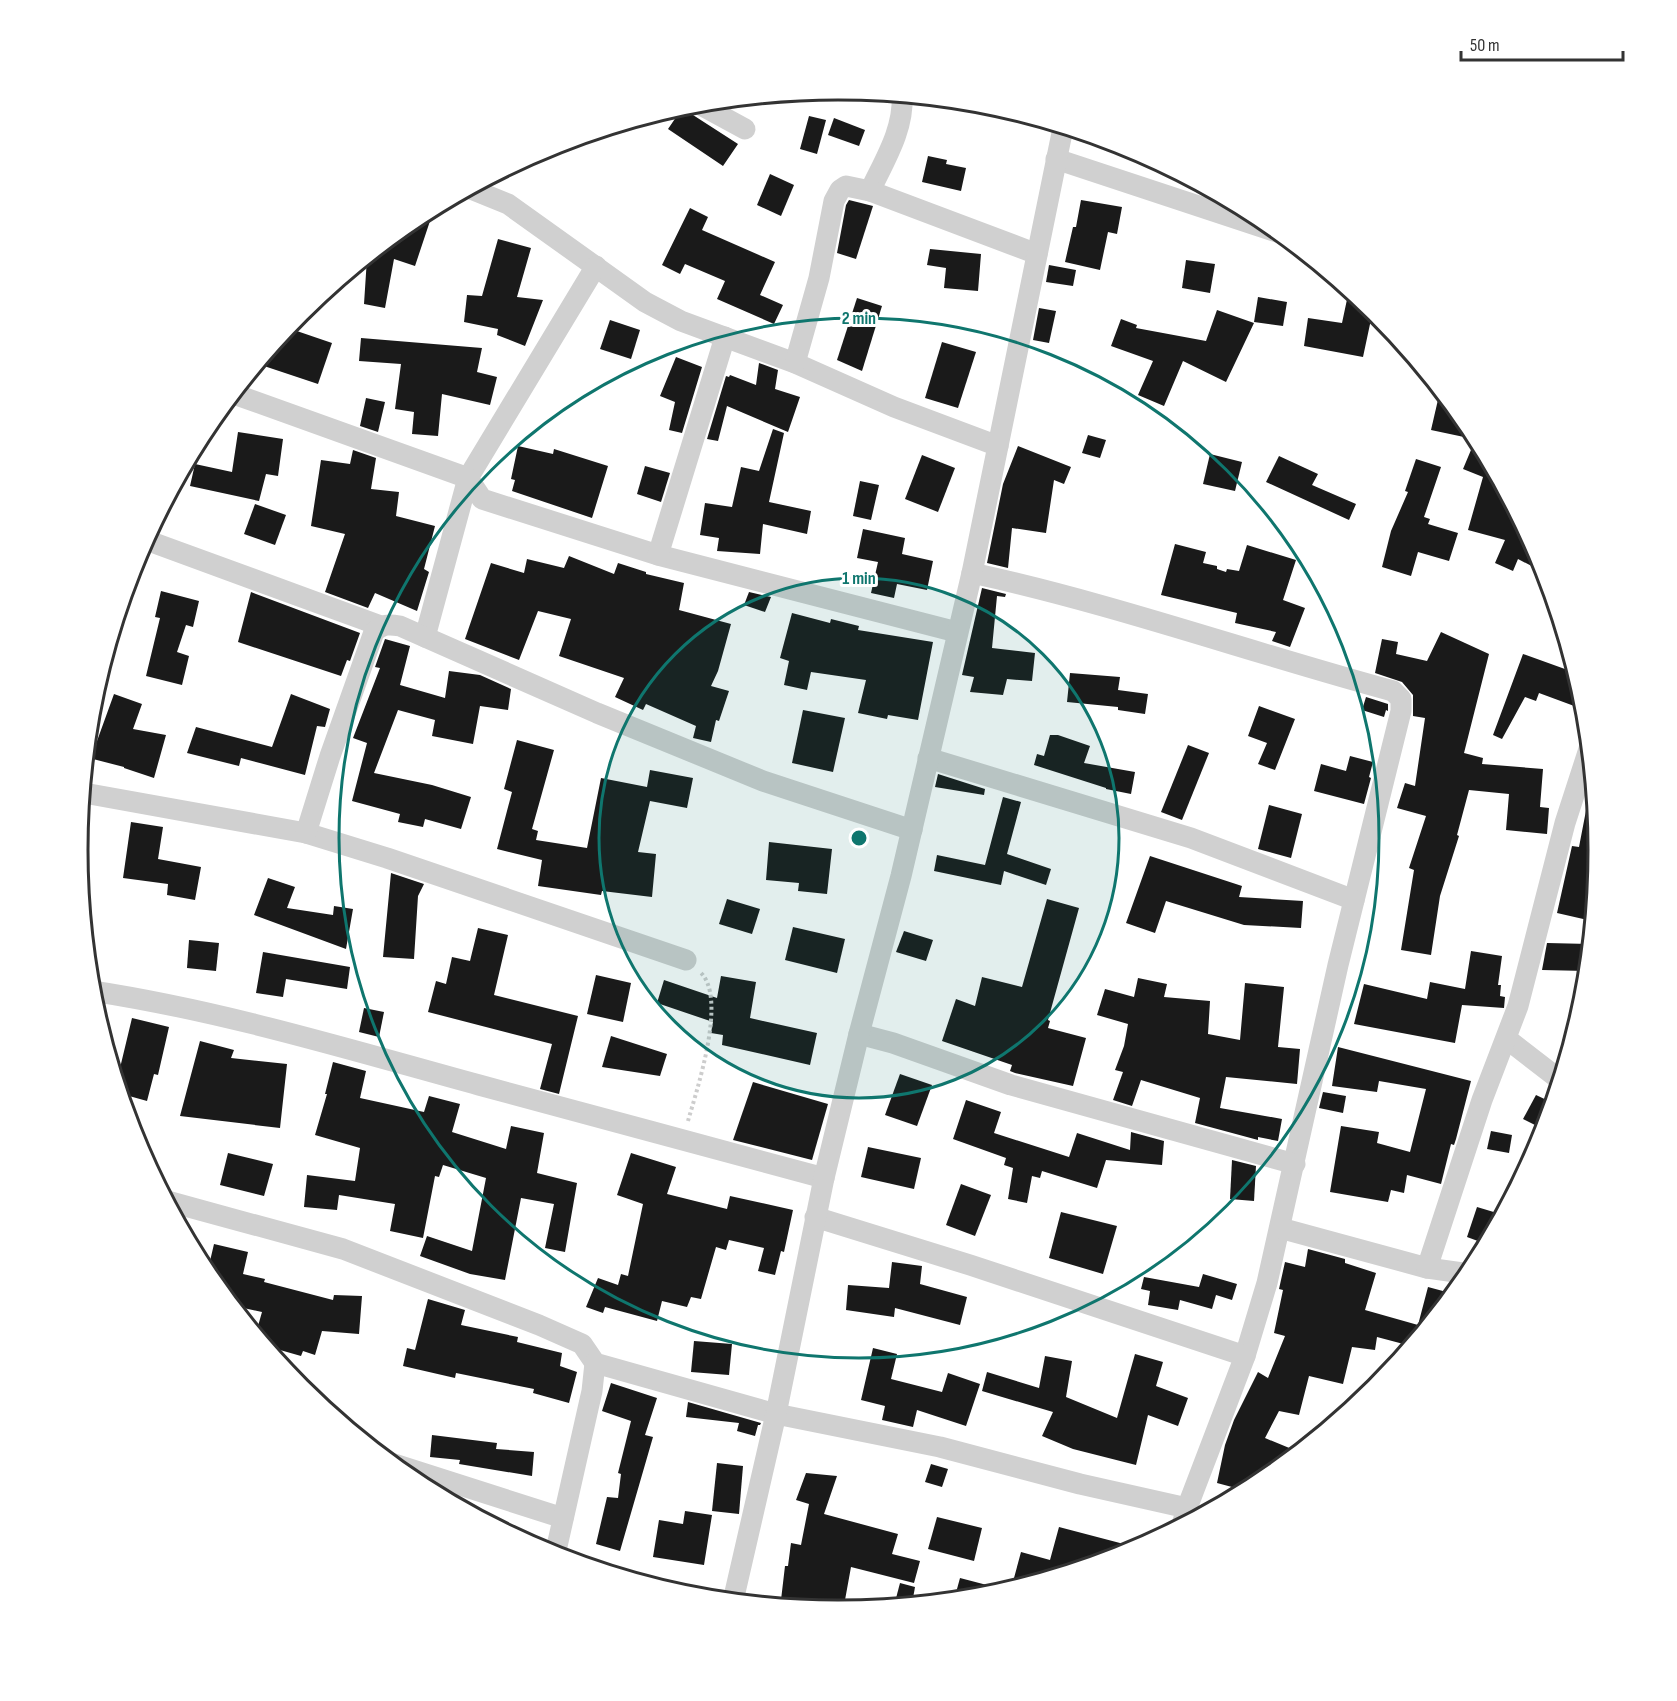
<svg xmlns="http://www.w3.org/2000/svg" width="1677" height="1701" font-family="'Sofia Sans Condensed',sans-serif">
<rect width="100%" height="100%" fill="#fff"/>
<g fill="#1a1a1a">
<polygon points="683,107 693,115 738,144 723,166 668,129"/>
<polygon points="809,116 826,120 817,154 800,149"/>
<polygon points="834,118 865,130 859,146 828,135"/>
<polygon points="928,156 947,160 946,164 966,168 961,191 922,182"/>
<polygon points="770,174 794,185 781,216 757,205"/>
<polygon points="849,200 873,206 856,259 837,253 846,205"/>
<polygon points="1081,200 1122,207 1117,234 1108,232 1100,270 1065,262 1073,227 1076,227"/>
<polygon points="690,208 708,217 702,230 775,262 760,295 783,305 774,324 717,299 725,281 685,264 680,274 662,265"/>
<polygon points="434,209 415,266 394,259 385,308 364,304 367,258 416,218"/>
<polygon points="498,239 531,248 517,297 543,300 525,346 497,335 498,329 464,322 467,295 482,296"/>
<polygon points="930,249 981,254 978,291 944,288 946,268 927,265"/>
<polygon points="1186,260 1215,264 1210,293 1182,288"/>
<polygon points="1049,265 1076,270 1073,286 1046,282"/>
<polygon points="1349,290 1373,310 1363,357 1304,346 1308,318 1342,323"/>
<polygon points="1258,297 1287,302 1283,326 1254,322"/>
<polygon points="857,298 882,306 862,371 837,360"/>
<polygon points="1039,308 1056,311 1049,343 1033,340"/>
<polygon points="1217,310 1254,323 1226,382 1183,361 1164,406 1138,395 1153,361 1111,346 1121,319 1137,325 1136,328 1206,341"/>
<polygon points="610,320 640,330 631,359 600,349"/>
<polygon points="288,328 332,343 318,384 264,366 269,352"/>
<polygon points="361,338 482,348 477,372 497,377 490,405 442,394 438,436 412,434 414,412 395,409 401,364 359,361"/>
<polygon points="942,342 976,352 958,408 925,398"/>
<polygon points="676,357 702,367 682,433 669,430 675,402 660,396"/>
<polygon points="759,363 778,370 775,389 800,397 788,432 727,406 718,441 707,439 726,376 729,377 730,375 756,385"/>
<polygon points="1440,391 1467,423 1464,437 1431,430"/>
<polygon points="366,398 385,402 378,432 360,426"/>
<polygon points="773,429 784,433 769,502 811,511 807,534 763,524 760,554 717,551 719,538 700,535 705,503 732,507 741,467 759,471"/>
<polygon points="238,432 283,439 278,476 266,474 259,501 190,486 195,464 232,472"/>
<polygon points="1088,435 1106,440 1100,458 1082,453"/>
<polygon points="1476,438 1541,560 1545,573 1518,559 1513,571 1495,563 1505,540 1468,530 1483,477 1463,469"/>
<polygon points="518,446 553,454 554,449 608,466 592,518 512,491 515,480 511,479"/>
<polygon points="1018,446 1071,467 1064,484 1054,480 1046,533 1012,528 1008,568 987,563 1003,484"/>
<polygon points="353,450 376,458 371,489 399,492 396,516 435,526 424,569 429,572 417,611 375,593 368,608 325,592 345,534 311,526 321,460 350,464"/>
<polygon points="1210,454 1242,462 1235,491 1203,484"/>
<polygon points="922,455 955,468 938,512 905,499"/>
<polygon points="1279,456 1318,474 1312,485 1356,504 1349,520 1266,482"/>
<polygon points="1416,459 1441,467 1424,517 1430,519 1428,524 1458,533 1449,561 1418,552 1411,576 1382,567 1391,531 1408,492 1405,491"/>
<polygon points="645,466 670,473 661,502 637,494"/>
<polygon points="860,481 879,485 871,520 853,516"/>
<polygon points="255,504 286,515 275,545 244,534"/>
<polygon points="863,529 905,538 902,554 933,561 927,590 897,584 894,598 871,593 878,562 857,558"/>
<polygon points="1175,544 1206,552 1203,563 1217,566 1217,569 1226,572 1227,569 1239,571 1247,545 1296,560 1283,600 1305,608 1290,647 1272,641 1276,632 1235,623 1237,613 1161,595"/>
<polygon points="569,556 614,574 618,563 646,572 646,574 684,583 679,610 731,624 718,671 711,686 729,691 719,721 716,720 711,742 693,738 696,726 646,704 643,710 615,697 624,678 559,656 571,619 538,611 519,660 465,639 491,563 524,573 527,559 564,568"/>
<polygon points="982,588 1006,594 1005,597 997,596 992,648 1035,653 1032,681 1007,679 1003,695 970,692 974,677 962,675"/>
<polygon points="161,591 199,601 193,627 186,625 177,652 189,656 182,685 146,676 160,618 155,617"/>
<polygon points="251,592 360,633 350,661 347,660 341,676 238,642"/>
<polygon points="749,592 771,597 765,612 744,605"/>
<polygon points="792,613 830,623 831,619 859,626 858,630 933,642 918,720 888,715 887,719 858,713 866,680 811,672 807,690 784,685 789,661 780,658"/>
<polygon points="1441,632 1489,654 1464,753 1483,758 1482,764 1543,769 1540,807 1549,808 1547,834 1506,830 1509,794 1469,790 1457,835 1459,836 1440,896 1431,955 1401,950 1414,870 1409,868 1426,816 1397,808 1405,783 1415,786 1425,718 1413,716 1413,695 1402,682 1375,673 1382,639 1398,642 1396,654 1427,661"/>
<polygon points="385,639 410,646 400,685 445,698 449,671 480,675 511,689 508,710 480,706 473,744 432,736 435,720 398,710 374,773 432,785 471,797 461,829 425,819 423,827 398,822 400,814 352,801 367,743 353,738 380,668 375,667"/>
<polygon points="1523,654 1576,673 1585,710 1539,693 1536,701 1525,697 1502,739 1493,735"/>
<polygon points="1070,673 1120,677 1118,690 1148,694 1145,714 1118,710 1118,707 1067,702"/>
<polygon points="114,694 142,704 133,729 166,735 154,778 124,768 124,767 93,759 97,741"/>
<polygon points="291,694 330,709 325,727 317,726 305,775 241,758 239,766 187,753 196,727 272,747"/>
<polygon points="1366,697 1388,704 1388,711 1386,710 1384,717 1362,710"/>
<polygon points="1259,706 1295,719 1275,770 1258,764 1267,743 1248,736"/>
<polygon points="803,710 845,718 833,772 792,763"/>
<polygon points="1050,735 1058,735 1090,746 1084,763 1135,772 1131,794 1106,789 1106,788 1034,765 1037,754 1044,756"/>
<polygon points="517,740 554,750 532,829 538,831 536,840 587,848 601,778 647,787 650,770 693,778 687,808 650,801 638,852 656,854 652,897 602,891 601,895 538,886 542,860 497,849 512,792 504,789"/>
<polygon points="1188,745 1209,753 1182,820 1161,812"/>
<polygon points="1350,756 1373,762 1369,777 1371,778 1364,804 1314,791 1321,764 1346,771"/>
<polygon points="938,774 985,789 984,795 935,787"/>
<polygon points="1589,795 1594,795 1599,850 1592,921 1557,913 1572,846 1579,847"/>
<polygon points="1003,797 1021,802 1007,854 1051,869 1046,885 1004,871 1001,885 934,871 937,855 985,865"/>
<polygon points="1269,805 1302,814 1291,858 1258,849"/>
<polygon points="131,822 163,827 158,859 201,867 195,900 167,895 168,884 123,878"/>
<polygon points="769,842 832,849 827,894 798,891 799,883 766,880"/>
<polygon points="1150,856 1242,886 1239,897 1303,901 1301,928 1244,925 1166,901 1155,933 1126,923"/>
<polygon points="391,873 424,884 418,896 414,959 383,957"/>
<polygon points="268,878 295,887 287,908 333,915 334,906 353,909 346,949 254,915"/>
<polygon points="727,899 760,909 752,934 719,924"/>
<polygon points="1047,899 1079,908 1048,1020 1050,1021 1048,1028 1086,1038 1073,1086 1015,1073 1010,1071 1012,1065 942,1041 956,999 975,1006 982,977 1022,987"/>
<polygon points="793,927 845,939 837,973 785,960"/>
<polygon points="478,928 508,935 494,995 578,1016 559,1094 540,1089 552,1044 428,1012 436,981 446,984 452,957 470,961"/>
<polygon points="904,931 933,940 926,961 896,952"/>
<polygon points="189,940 219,943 216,971 187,968"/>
<polygon points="1547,943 1590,944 1587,971 1542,970"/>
<polygon points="1471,951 1502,956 1498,985 1501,985 1500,996 1505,997 1504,1008 1462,1005 1455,1043 1354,1024 1364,984 1427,999 1430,982 1465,989"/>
<polygon points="263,952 350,967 347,989 286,979 283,997 256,993"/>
<polygon points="596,975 631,983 623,1022 587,1014"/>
<polygon points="721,976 756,982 750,1018 817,1033 810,1065 722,1045 723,1035 711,1033 713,1022 657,1003 664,980 717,998"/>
<polygon points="1138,978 1167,984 1164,997 1210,1001 1208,1034 1240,1040 1245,983 1284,987 1278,1047 1300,1049 1297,1084 1226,1077 1220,1108 1282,1119 1278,1141 1258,1137 1258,1140 1195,1123 1200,1098 1141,1080 1132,1106 1113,1100 1123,1072 1115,1070 1124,1046 1128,1024 1097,1015 1105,989 1134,997"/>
<polygon points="364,1008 384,1012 379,1037 359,1032"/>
<polygon points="132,1018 169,1027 158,1075 154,1074 147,1101 122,1094 113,1066 120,1068"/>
<polygon points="611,1036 667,1054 660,1076 602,1067"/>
<polygon points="200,1041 234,1050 231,1058 287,1064 280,1128 180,1116"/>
<polygon points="1338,1047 1471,1081 1456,1139 1454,1145 1451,1144 1441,1184 1407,1175 1404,1193 1391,1190 1388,1202 1330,1192 1341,1126 1379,1132 1377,1143 1410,1152 1426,1089 1379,1081 1377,1092 1332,1086"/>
<polygon points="333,1062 366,1071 360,1098 424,1112 429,1096 460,1104 452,1132 506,1149 511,1126 544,1133 537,1173 577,1183 565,1252 545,1248 554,1204 521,1198 505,1280 470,1274 420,1256 427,1236 472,1251 486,1178 443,1165 439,1177 435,1176 423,1238 390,1231 395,1204 339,1195 337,1210 304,1207 307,1175 355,1181 360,1148 315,1135 327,1094 325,1094"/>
<polygon points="900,1074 932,1085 917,1126 885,1115"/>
<polygon points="753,1082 828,1104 812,1160 733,1140"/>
<polygon points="1323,1092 1346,1096 1343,1113 1319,1108"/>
<polygon points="1536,1095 1553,1103 1543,1129 1523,1119"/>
<polygon points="966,1100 1001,1112 994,1133 1069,1157 1077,1133 1130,1150 1131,1132 1164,1141 1162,1165 1106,1160 1097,1188 1042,1171 1040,1178 1032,1176 1027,1203 1008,1199 1013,1168 1004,1165 1006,1158 953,1139"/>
<polygon points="1491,1131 1512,1135 1509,1153 1487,1149"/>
<polygon points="868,1147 921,1158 914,1189 861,1177"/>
<polygon points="228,1153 273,1164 264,1196 220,1185"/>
<polygon points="631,1153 676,1167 667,1194 727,1209 730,1196 793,1210 784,1252 781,1251 775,1275 758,1271 764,1248 729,1240 726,1250 716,1247 701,1299 691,1297 687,1307 662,1301 657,1321 605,1307 603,1313 586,1307 598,1278 618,1285 621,1274 628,1276 643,1204 617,1195"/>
<polygon points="1232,1160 1256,1166 1254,1201 1230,1199"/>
<polygon points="961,1184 991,1195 975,1236 946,1225"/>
<polygon points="1477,1207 1497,1213 1486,1244 1467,1237"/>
<polygon points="1061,1212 1117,1226 1103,1274 1049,1258"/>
<polygon points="214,1244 248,1252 243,1274 265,1279 264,1282 333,1300 334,1295 362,1296 359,1334 322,1331 315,1355 303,1351 301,1356 266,1346 256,1333 262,1312 239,1307 239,1303 229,1300 207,1274"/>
<polygon points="1308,1249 1345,1259 1345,1263 1376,1273 1365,1310 1418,1325 1428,1287 1454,1294 1411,1346 1377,1337 1375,1350 1352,1347 1343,1384 1309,1376 1299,1415 1279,1411 1265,1438 1299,1452 1261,1483 1247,1491 1217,1483 1225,1445 1234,1420 1258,1372 1268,1378 1285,1336 1274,1333 1283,1290 1279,1289 1285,1262 1305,1267"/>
<polygon points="892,1262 922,1266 920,1284 967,1297 960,1325 895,1308 894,1317 846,1310 848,1285 889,1288"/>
<polygon points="1203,1274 1237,1284 1232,1300 1216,1295 1212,1309 1180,1300 1178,1310 1148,1305 1150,1291 1141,1289 1144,1277 1199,1287"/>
<polygon points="428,1299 465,1310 461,1325 518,1337 517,1342 562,1353 560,1366 577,1372 569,1403 533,1393 534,1389 456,1373 455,1378 403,1366 407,1348 415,1350"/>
<polygon points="694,1341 732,1344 729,1375 691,1372"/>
<polygon points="873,1348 897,1354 891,1379 942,1392 948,1373 980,1384 966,1426 917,1410 913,1427 882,1420 885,1406 861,1400"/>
<polygon points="1135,1354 1163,1362 1156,1386 1188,1398 1178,1426 1148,1415 1136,1465 1073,1449 1042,1436 1053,1412 982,1391 987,1372 1039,1388 1045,1356 1072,1361 1066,1397 1117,1418"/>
<polygon points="611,1383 657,1398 645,1435 653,1437 620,1551 596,1544 607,1497 618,1498 621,1474 618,1473 631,1421 602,1411"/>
<polygon points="688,1402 761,1423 760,1425 758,1425 755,1436 737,1431 739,1423 686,1417"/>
<polygon points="432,1435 497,1443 496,1449 534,1452 532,1476 459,1464 460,1460 430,1457"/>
<polygon points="717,1463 743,1466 739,1514 712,1511"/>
<polygon points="931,1464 948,1469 942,1487 925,1482"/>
<polygon points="806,1473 837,1476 824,1514 898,1534 892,1554 920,1561 914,1583 851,1567 843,1611 807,1608 781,1600 785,1566 788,1566 791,1543 801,1545 809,1504 796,1500"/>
<polygon points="685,1511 712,1515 704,1565 653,1557 659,1520 683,1524"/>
<polygon points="937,1517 982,1528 974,1561 928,1549"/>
<polygon points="1059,1527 1139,1548 1129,1553 1032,1583 1014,1578 1021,1552 1050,1560"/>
<polygon points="960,1578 1006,1590 987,1596 954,1600"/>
<polygon points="900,1583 915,1587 912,1604 894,1606"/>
</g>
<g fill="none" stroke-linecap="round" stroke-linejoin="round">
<path stroke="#cdcdcd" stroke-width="4" stroke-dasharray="3 3" stroke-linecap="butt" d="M688,1121C697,1089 728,997 700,972"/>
<g stroke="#d0d0d0" stroke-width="21">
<polyline points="699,104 745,129"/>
<polyline points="1056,159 1277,232"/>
<polyline points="471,189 508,204 645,302 681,321 795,363 894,407 998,446"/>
<path d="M870,191C884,161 904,130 902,96"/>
<polyline points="596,266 468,478 482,499 658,555 949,630"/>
<polyline points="795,363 819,278 834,201 840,190 846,186 870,191 1037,254"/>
<polyline points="234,394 468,478 425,637"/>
<polyline points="146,540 381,626"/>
<polyline points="658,555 725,337"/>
<path d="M972,573C1115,604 1252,653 1393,691L1401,699V711L1338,965L1267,1283L1245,1356L1187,1508L1182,1525"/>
<polyline points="928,758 1191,838 1354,900"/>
<polyline points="84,793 306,833 387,858 686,960"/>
<path d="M306,833L330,756L374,632C383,624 388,624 400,626L597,713L763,781L912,830"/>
<path d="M92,991C223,1011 351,1050 479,1085C594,1117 709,1146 824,1178"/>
<polyline points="859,1034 893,1043 1011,1085 1295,1164"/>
<polyline points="1507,1039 1560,1080"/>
<polyline points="167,1201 343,1249 539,1325 582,1344 595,1363 776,1414 940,1447 1080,1484 1187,1508"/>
<polyline points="815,1217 970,1265 1245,1356"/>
<polyline points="1280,1228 1427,1268"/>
<polyline points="1470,1274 1427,1268 1482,1100 1518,1006 1565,823 1589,749"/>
<polyline points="391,1463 563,1518"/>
<polyline points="555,1555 592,1391 595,1363"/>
<polyline points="733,1601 776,1414 824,1178 859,1034 901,876 972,573 1063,128"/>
</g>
</g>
<circle cx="859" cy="838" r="260" fill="#0f766e" fill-opacity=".12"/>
<g fill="none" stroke="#0f766e" stroke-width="3">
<circle cx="859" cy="838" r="260"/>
<circle cx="859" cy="838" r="520"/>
</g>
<path d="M0 0H1677V1701H0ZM88 850a750 750 0 1 1 1500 0a750 750 0 1 1-1500 0Z" fill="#fff" fill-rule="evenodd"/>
<path fill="none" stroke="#333" stroke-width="3" d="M88 850a750 750 0 1 1 1500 0a750 750 0 1 1-1500 0Z"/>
<circle cx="859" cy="838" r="9" fill="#0f766e" stroke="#fff" stroke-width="3"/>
<g font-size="18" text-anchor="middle" font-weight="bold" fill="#0f766e" stroke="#fff" stroke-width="6" stroke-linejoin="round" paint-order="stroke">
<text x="859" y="324">2 min</text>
<text x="859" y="584">1 min</text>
</g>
<path d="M1461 51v9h162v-9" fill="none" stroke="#333333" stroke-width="3"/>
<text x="1470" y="51" font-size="18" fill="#333333" stroke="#ffffff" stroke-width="4.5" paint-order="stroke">50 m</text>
</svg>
